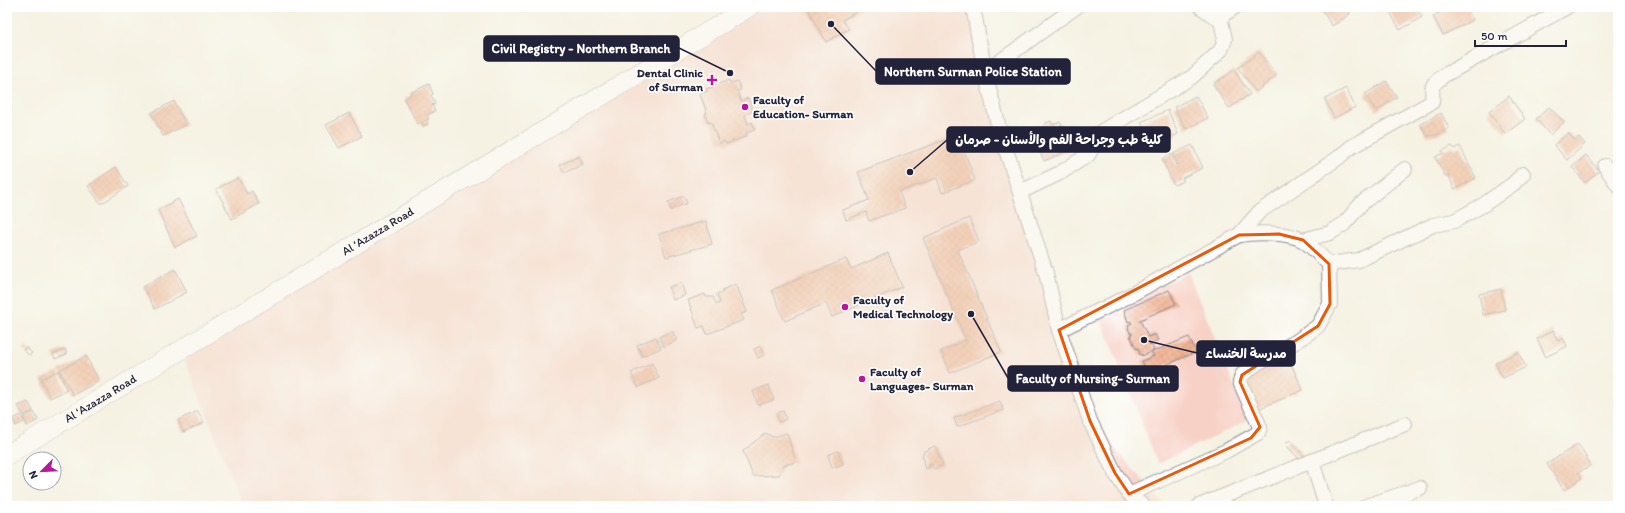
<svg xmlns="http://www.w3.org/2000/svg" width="1625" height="513" font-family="Itim,'Playpen Sans Arabic',sans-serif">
<defs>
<pattern id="building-cross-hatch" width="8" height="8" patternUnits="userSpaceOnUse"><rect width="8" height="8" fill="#f0a985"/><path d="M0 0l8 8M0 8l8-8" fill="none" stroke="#ce9174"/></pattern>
</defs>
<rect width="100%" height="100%" fill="#fff"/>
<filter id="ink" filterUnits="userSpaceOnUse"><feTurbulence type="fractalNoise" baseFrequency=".025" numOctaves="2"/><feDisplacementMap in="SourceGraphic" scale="8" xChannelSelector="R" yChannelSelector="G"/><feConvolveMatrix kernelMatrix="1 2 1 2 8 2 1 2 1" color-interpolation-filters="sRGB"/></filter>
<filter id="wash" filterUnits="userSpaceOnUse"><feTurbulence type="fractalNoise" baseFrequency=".012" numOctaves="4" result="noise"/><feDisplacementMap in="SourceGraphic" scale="16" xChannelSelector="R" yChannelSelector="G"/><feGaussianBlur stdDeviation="0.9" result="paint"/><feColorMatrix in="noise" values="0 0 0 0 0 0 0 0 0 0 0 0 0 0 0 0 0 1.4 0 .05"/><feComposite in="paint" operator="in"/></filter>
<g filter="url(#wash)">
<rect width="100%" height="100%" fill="#f5f2e3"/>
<g fill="#f7d1c6">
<polygon points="749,7 966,7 1090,421 1166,506 243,506 181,350"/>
<polygon points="1188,272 1248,420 1158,464 1101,319"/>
</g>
<g id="blocks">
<g fill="url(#building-cross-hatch)">
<polygon points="807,7 865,7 842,20 849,29 826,42"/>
<polygon points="1320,7 1346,7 1350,14 1332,26"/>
<polygon points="1387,7 1416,7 1422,17 1400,30"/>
<polygon points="1451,7 1467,7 1473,20 1443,35 1433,16"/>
<polygon points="1259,52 1277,75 1256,92 1238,68"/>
<polygon points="1234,70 1250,94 1229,108 1213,84"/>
<polygon points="729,80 730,83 737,81 741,90 737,91 741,101 748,98 753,111 745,115 748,124 752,122 755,130 746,133 747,136 726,144 724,141 719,143 711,122 708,123 705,114 707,113 700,94 707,91 706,89"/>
<polygon points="1386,81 1397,97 1376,111 1365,94"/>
<polygon points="429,84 433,94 431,95 435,104 432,105 435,111 427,115 429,119 426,120 428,124 423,126 421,122 418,124 404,99 411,95 410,93"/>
<polygon points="1346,88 1355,107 1334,118 1325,99"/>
<polygon points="1196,96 1208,118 1186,129 1174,107"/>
<polygon points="1509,96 1525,119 1505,134 1489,112"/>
<polygon points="174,101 186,125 163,136 151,113"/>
<polygon points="1549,107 1564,122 1550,135 1536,119"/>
<polygon points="1168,110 1178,134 1147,148 1138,129 1143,127 1141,122"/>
<polygon points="349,113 362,136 339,148 326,125"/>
<polygon points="1441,113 1449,128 1439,134 1427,136 1420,124"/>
<polygon points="1051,121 1053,125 1060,122 1072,149 1044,161 1032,134 1043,129 1044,124"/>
<polygon points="1568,133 1575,140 1579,137 1585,144 1567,160 1554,145"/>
<polygon points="958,135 975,180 942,193 937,178 899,192 905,208 869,221 866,212 846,220 843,210 869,200 858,172"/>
<polygon points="1192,145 1203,168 1182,178 1184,181 1174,185 1162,159 1171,154 1176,165 1178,164 1173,154"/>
<polygon points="1452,146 1454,149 1460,146 1476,178 1454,189 1449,175 1445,176 1435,157 1443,153 1442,151"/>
<polygon points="1586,155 1599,171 1585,183 1572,167"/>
<polygon points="579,156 583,164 564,173 560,165"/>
<polygon points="116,167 128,186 101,204 88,186"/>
<polygon points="238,178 247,194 252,191 259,204 232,219 216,189"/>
<polygon points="684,196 687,203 671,210 668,202"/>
<polygon points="178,199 197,236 175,247 158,210"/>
<polygon points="969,218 979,241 958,250 1001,352 950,373 941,351 966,340 923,238"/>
<polygon points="706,221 712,244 666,257 659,234"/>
<polygon points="888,253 902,287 832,317 826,303 785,321 772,290 846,259 851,269"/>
<polygon points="175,269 187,292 155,309 143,287"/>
<polygon points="681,283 685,295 673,300 669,287"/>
<polygon points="736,284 747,312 741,314 744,320 707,334 704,326 698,328 688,300 705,294 706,297 713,297 716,304 720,303 717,294 723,292 722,290"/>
<polygon points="1501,289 1505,310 1483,315 1479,294"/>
<polygon points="1169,290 1176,304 1140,320 1148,337 1155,334 1158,340 1149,344 1150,345 1151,344 1154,350 1142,356 1142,354 1140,355 1138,348 1136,349 1130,335 1132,334 1132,333 1130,333 1128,328 1129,327 1128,325 1132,323 1130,321 1128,322 1124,310"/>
<polygon points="1553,330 1558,341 1563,338 1567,346 1546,357 1537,339"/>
<polygon points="672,331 677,340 664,347 659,337"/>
<polygon points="656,337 661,348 642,356 637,345"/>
<polygon points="1189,337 1196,352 1147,373 1142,361 1154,356 1152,352"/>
<polygon points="760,346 764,355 758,358 754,349"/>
<polygon points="26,347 32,353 29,355 23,350"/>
<polygon points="1284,348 1303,390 1258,409 1240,366"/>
<polygon points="65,349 67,354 55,359 53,354"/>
<polygon points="1518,352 1526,367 1503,378 1495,363"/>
<polygon points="86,356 99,381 73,395 59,370"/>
<polygon points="652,363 659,378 638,387 631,373"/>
<polygon points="58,371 67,390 50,398 41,379"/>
<polygon points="769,385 774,400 758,405 753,391"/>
<polygon points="1000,401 1003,410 957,427 954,418"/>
<polygon points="28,402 33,411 23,415 18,406"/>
<polygon points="198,411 204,423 183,432 178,420"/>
<polygon points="783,411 786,419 779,422 776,413"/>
<polygon points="34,412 38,420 27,426 23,417"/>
<polygon points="21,415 24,422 16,426 13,419"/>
<polygon points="766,433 773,437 787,433 796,462 784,465 779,475 753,476 743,451"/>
<polygon points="1290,440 1306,458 1302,462 1285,444"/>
<polygon points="1578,444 1591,465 1578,473 1582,478 1564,490 1547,464"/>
<polygon points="935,446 943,465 934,469 932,464 929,465 930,467 925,469 923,462 925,462 922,456 924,451"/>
<polygon points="838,451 843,464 832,468 828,455"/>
</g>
</g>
</g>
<g filter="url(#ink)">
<use href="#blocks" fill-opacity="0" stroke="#8c8a8f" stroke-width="1"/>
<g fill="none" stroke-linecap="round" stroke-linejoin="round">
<defs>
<g id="street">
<polyline points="973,7 985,72 999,128 1046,273 1059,330 1090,421 1115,473 1129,494 1143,506"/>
<polyline points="1201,7 1221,21"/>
<polyline points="985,72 1076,7"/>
<polyline points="1605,166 1618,185"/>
<polyline points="1020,192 1060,173 1088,155 1093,147 1093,141 1102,131 1192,77 1221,50 1225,39 1221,21 1223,15 1235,7"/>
<path d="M1239,235L1259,212L1338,158L1351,147L1432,102C1434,85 1427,89 1443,76L1567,7"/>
<polyline points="1303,240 1330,233 1344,224 1361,204 1405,169"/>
<path d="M1059,330L1127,297L1239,235C1255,232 1290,232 1304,241C1313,247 1321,257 1329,264L1359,260L1433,225L1454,221L1483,205L1513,184L1523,174"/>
<polyline points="1312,461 1326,506"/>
<polyline points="1129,494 1226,451 1258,433 1260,427 1240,382 1242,375 1256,364 1297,341 1318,326 1330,304 1329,264"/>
<polyline points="1199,506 1405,424"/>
<polyline points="1366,506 1420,488"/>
</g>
<g id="secondary">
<path id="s1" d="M7,455L749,7"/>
</g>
</defs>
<use href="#street" stroke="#8c8a8f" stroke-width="16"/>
<use href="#secondary" stroke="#8c8a8f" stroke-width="20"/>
<use href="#street" stroke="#fff" stroke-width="14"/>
<use href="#secondary" stroke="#fff" stroke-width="19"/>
</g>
</g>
<path d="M0 0H1625V513H0ZM1279,234L1303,240L1329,264L1330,304L1318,326L1242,375L1240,382L1260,427L1251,438L1129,494L1115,473L1090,421L1059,330L1239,235Z" fill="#f5f2e3" fill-opacity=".55" fill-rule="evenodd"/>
<path fill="none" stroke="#e8590c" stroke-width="3" stroke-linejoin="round" d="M1279,234L1303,240L1329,264L1330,304L1318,326L1242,375L1240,382L1260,427L1251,438L1129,494L1115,473L1090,421L1059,330L1239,235Z"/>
<g fill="#b5179e" stroke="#fff" stroke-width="1.5">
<path d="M710 74h4v4h4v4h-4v4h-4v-4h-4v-4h4z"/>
<circle cx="745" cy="107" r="4"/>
<circle cx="845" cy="307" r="4"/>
<circle cx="862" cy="379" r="4"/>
</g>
<g text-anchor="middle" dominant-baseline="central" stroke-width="3.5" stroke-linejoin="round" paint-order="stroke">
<g font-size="12" font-weight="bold" fill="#22223b" stroke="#fff" text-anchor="start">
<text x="703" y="73" text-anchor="end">Dental Clinic<tspan x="703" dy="14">of Surman</tspan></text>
<text x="753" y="100">Faculty of<tspan x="753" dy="14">Education- Surman</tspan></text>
<text x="853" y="300">Faculty of<tspan x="853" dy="14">Medical Technology</tspan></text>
<text x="870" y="372">Faculty of<tspan x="870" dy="14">Languages- Surman</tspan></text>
</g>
<g font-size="12" fill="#22223b" stroke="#fff">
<text stroke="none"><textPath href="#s1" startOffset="433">Al ‘Azazza Road</textPath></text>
<text stroke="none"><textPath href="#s1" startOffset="109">Al ‘Azazza Road</textPath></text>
</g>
</g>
<path fill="none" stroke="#22223b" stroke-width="1.5" d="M730 73L679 48M831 24L876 71M910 172L947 140M1144 340L1197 353M971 314L1008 378"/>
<g fill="#22223b" stroke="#fff" stroke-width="1.5">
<circle cx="730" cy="73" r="4"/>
<circle cx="831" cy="24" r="4"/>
<circle cx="910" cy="172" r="4"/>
<circle cx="1144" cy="340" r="4"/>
<circle cx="971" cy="314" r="4"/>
</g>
<g fill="#22223b" stroke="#22223b" stroke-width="1.5">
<rect x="484" y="36" width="195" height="25" rx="4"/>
<rect x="876" y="59" width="194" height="25" rx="4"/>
<rect x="947" y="127" width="223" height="25" rx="4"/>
<rect x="1197" y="341" width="98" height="25" rx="4"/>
<rect x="1008" y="366" width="170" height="25" rx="4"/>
</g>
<g font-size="13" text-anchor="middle" font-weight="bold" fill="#fff">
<text x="581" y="53">Civil Registry - Northern Branch</text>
<text x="973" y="76">Northern Surman Police Station</text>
<text x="1059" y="144">كلية طب وجراحة الفم والأسنان - صرمان</text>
<text x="1246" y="358">مدرسة الخنساء</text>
<text x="1093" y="383">Faculty of Nursing- Surman</text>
</g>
<rect width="1625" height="513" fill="none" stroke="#fff" stroke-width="24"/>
<g transform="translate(42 471) rotate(246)"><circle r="19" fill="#ffffff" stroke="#a7a7b1"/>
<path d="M0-3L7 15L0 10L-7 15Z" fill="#b5179e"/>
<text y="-6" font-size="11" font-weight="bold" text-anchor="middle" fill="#22223b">N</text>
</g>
<path d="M1475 40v6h91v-6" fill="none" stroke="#22223b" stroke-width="2"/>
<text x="1481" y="40" font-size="12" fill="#22223b" stroke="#ffffff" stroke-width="3" paint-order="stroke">50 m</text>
</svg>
